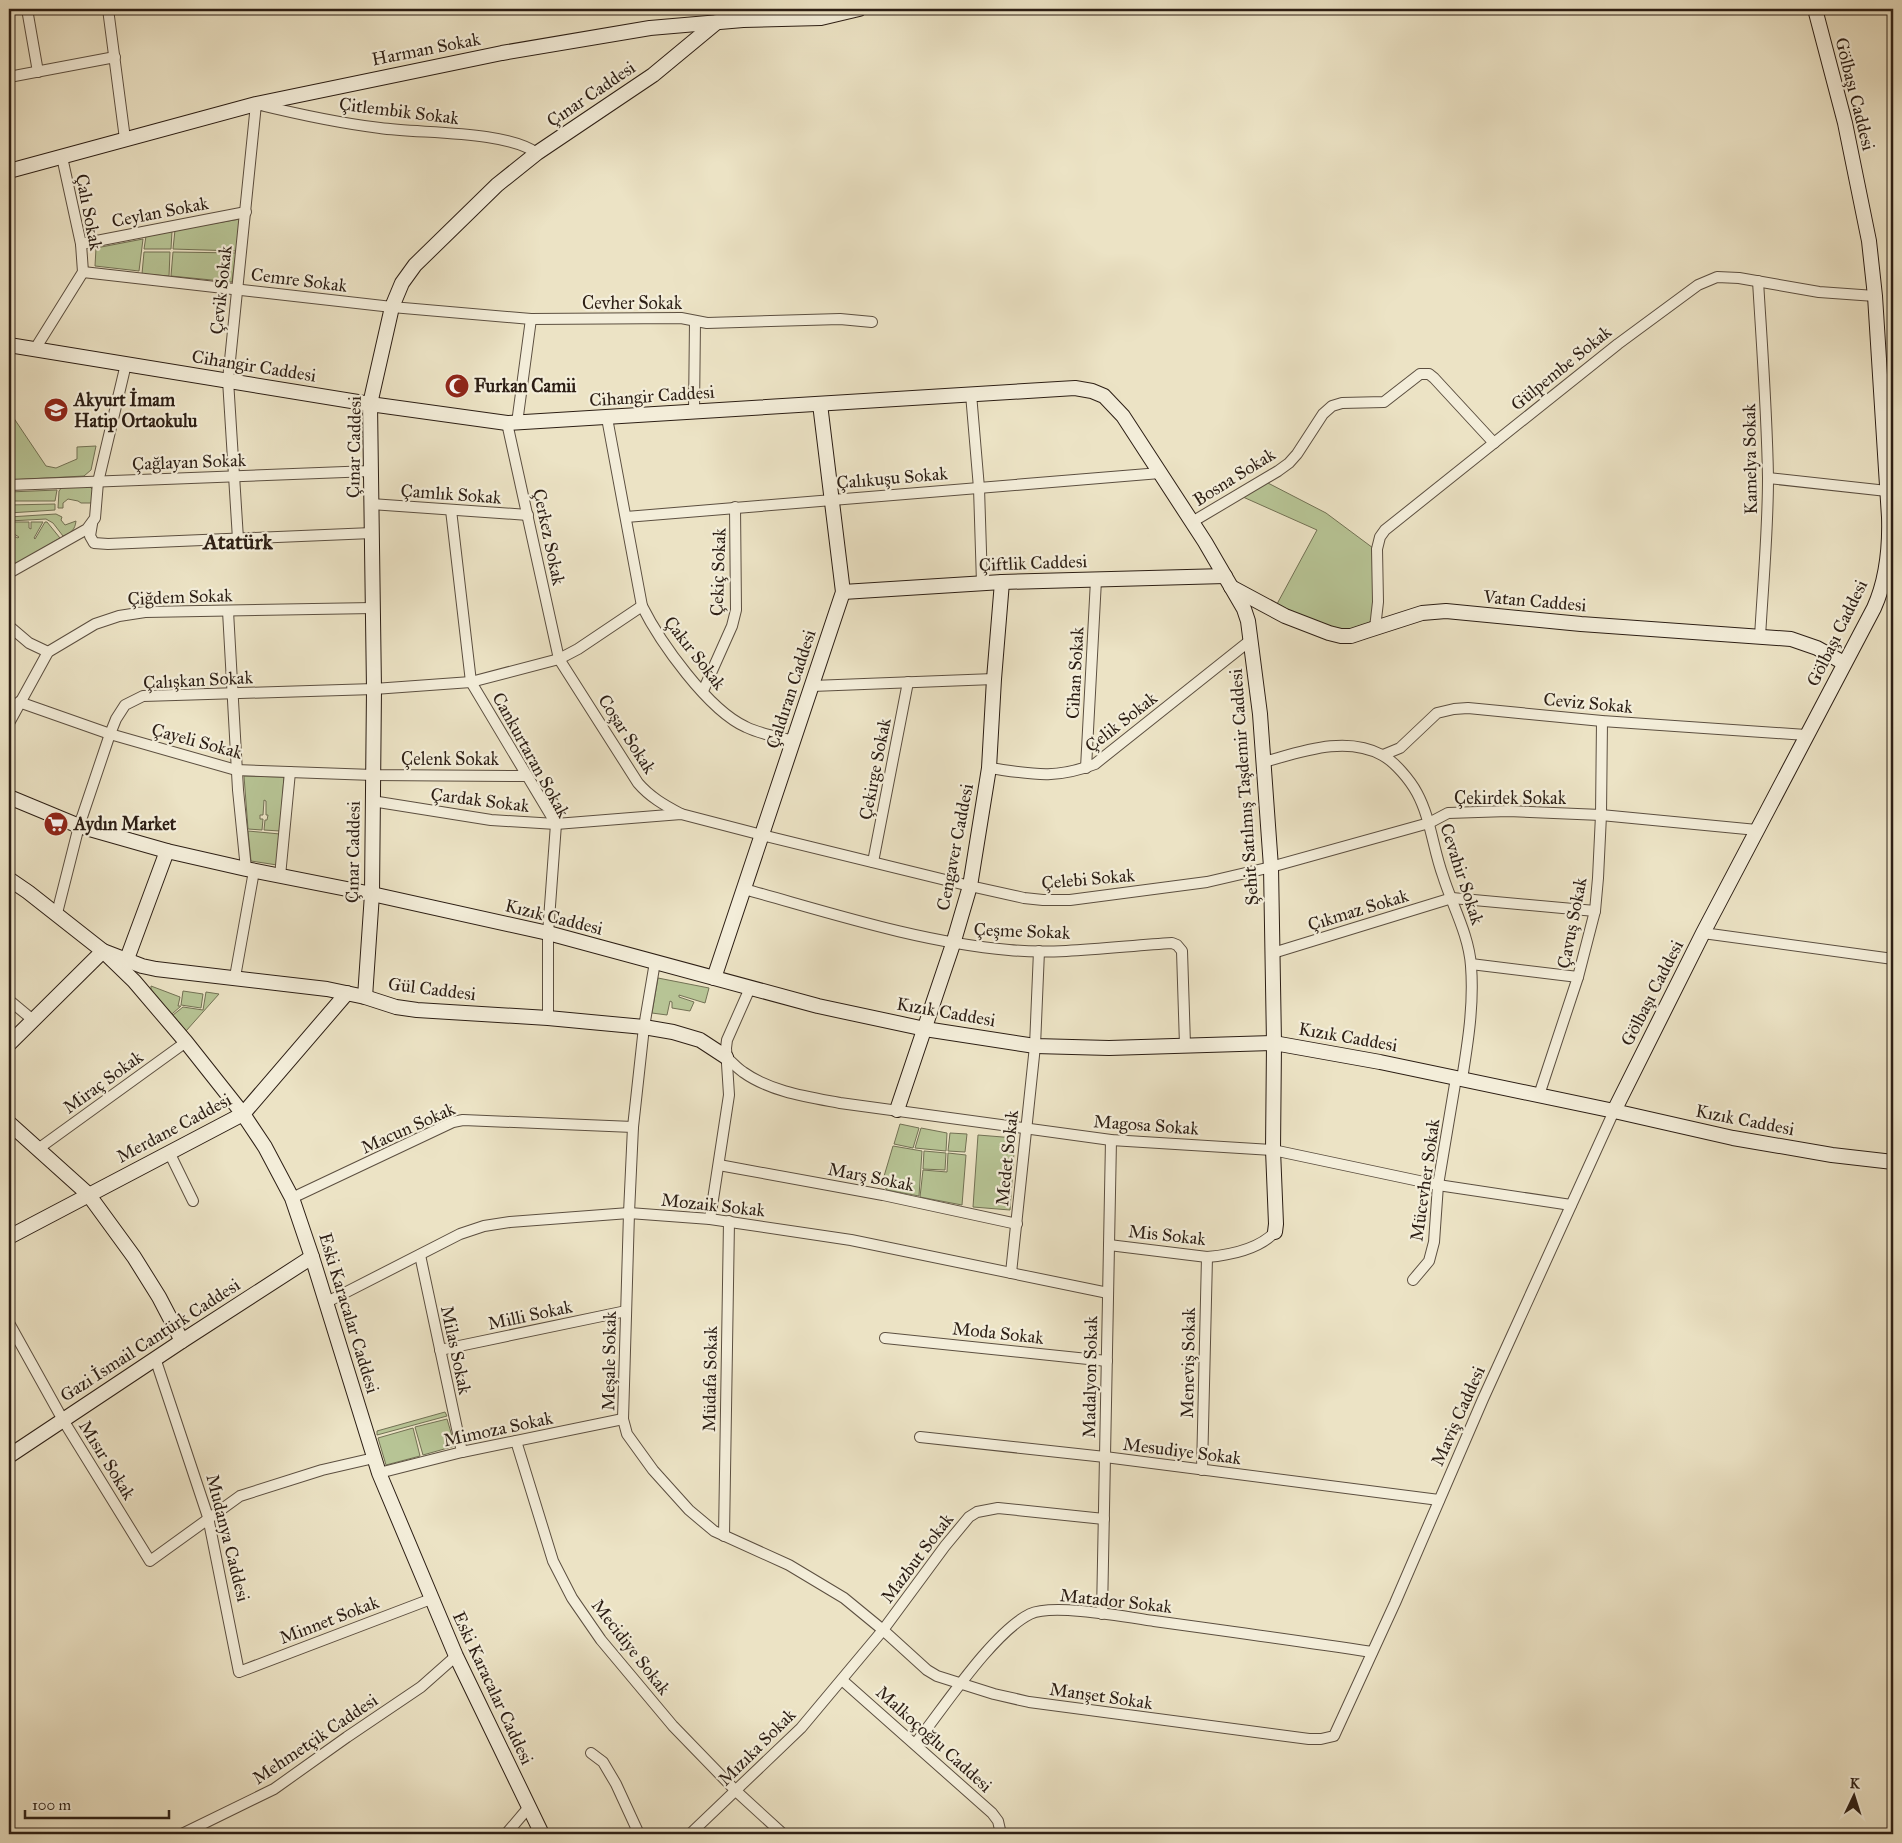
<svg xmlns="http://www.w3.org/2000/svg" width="1902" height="1843" font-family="'IM FELL Great Primer',serif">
<rect width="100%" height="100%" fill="#ece3c5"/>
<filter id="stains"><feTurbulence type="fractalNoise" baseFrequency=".004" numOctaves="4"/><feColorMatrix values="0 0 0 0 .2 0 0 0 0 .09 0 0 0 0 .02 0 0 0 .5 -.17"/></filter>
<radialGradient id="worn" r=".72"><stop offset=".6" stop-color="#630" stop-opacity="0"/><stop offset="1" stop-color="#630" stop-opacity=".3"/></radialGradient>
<g fill="#b7c495" stroke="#727154">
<polygon points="240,219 236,251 173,249 175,230"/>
<polygon points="172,231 171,249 144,249 146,236"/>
<polygon points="143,239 139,271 95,266 96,248"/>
<polygon points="144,252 170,252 169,276 142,274"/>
<polygon points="173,252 236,253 232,282 171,276"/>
<polygon points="9,411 46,466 56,468 77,459 77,447 96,446 91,470 84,476 9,480"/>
<path d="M1266,482L1326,513L1373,548C1374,568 1379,601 1371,620C1359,648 1294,612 1277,604L1317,530L1243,497Z"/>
<polygon points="89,486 93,490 94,503 81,503 78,501 68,499 63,503 63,508 58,508 59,491 62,487"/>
<polygon points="57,490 55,501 9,501 9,492"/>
<polygon points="55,504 55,510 9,513 9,505"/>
<path d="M56,514L62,517L61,520L65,525L76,521C75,530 71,533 63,536L53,523L46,519L9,521V517Z"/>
<polygon points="12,522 29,522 29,528 31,529 31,522 43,522 34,538 35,539 45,522 47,522 60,538 9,568 9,552 11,553 11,551 9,550 9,534 18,538 19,537 9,531 9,525"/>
<polygon points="244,776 284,777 280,831 264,830 265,820 267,820 268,815 266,815 266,801 264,800 263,815 260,815 260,819 263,819 262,830 248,829"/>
<polygon points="248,831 280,834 277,865 251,861"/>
<polygon points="658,978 709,988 705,1003 679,995 679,997 694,1002 690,1011 672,1008 672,1002 670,1001 667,1015 652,1013"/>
<polygon points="151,986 180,997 178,1006 181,1006 172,1014 151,991"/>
<polygon points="183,991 203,994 201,1008 181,1005"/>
<polygon points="206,992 219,994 186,1031 173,1015 183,1007 203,1010"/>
<polygon points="900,1124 919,1128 913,1148 894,1144"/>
<polygon points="921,1128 947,1133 946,1151 915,1148"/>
<polygon points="950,1133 967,1134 965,1152 948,1151"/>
<polygon points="978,1135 1015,1138 1010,1210 973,1207"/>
<polygon points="893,1146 922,1151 919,1196 887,1190 882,1183"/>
<polygon points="924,1151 946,1153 945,1170 923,1169"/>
<polygon points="948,1153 966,1155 962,1205 920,1197 923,1170 947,1172"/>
<polygon points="445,1412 447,1416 377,1435 377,1431"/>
<polygon points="447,1419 455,1446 423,1455 415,1427"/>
<polygon points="413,1428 420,1456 386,1465 378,1438"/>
</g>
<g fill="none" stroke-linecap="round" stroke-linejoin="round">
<defs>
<g id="street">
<polyline points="27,9 38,72"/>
<polyline points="108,9 125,139"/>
<polyline points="9,77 115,57"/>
<polyline points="81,244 246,212"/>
<polyline points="83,272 392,307 531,319 681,318 707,323 840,319 872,322"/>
<path d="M1758,281C1762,347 1767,412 1768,478C1768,531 1763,584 1760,637"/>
<polyline points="35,349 83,272 81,244 62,157"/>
<polyline points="971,394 979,488 982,583"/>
<polyline points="694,412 695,321"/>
<path d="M607,418L642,606C660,642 708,710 746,727C760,734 778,737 794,741"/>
<path d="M507,423L559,659L638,783C650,797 664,805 681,814"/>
<polyline points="517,423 531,319"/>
<polyline points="1768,478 1887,491"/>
<polyline points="9,485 371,471"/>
<polyline points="371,504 528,515"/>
<polyline points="451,510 471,682 556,824 548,933 548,1018"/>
<polyline points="626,517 1160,473"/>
<polyline points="1192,522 1278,471 1289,463 1297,454 1323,414 1332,406 1342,403 1384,402 1420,374 1429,374 1434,378 1494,443"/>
<polyline points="92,524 90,536 94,543 108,544 372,533"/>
<path d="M238,539L228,380L256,104C297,114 338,123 380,128C422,134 504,130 537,153"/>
<polyline points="9,573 87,529 95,518 98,482 126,364"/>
<polyline points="228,611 238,790 246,869"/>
<polyline points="9,626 29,643 48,652"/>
<polyline points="1375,628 1378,602 1377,549 1380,537 1385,530 1618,344 1698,285 1717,277 1739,278 1819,292 1875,296"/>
<polyline points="812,686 994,679"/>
<polyline points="703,691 732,626 736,610 735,507"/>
<polyline points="19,702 110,734 236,770 373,775 527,776"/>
<polyline points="9,723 48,652 95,624 119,616 145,612 373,608"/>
<polyline points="1383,755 1400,748 1437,713 1454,709 1468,708 1602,721 1806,735"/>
<path d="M1264,762C1301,752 1345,735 1382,755C1395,762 1410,780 1417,793C1431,819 1433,849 1443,876C1452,905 1469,935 1471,966C1474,1004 1468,1042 1462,1079"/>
<path d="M989,768C1032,774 1054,780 1095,764L1252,639"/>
<polyline points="1086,768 1096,580"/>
<polyline points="372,801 491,820 556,824 681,814 762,835 970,886 1024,898 1043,900 1070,900 1207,882 1271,867 1429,823 1448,813 1508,811 1601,815 1757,830"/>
<polyline points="873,862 908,682"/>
<polyline points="280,876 290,772"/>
<path d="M744,889C831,913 919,942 1009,950C1060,955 1120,946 1172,943L1177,945L1182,951L1185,1045"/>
<polyline points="57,913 79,826 110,734 116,719 125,705 143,696 374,689 471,682 559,659 578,649 642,606"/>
<polyline points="1703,933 1893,959"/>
<polyline points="1273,953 1452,898 1595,911"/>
<polyline points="655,962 644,1027 633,1127 629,1213 623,1419 627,1434 653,1470 689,1510 714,1531 789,1565 844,1598 883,1630 927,1670 937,1676 994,1694 1029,1702 1309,1739 1321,1739 1334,1736 1395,1603 1483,1399 1614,1111"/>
<polyline points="1471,964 1578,977"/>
<polyline points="235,977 254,871"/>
<polyline points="9,1000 33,1020"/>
<path d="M726,1057C732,1062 737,1068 743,1072C771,1092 808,1097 840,1103L1111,1140L1273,1150L1438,1185L1571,1205"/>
<polyline points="1539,1095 1578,977 1595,911 1598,878 1601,815 1602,721"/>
<polyline points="38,1149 186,1042"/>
<polyline points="169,1152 193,1201"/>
<polyline points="719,1165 883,1195 1017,1224"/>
<polyline points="292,1198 453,1122 463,1120 633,1127"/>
<polyline points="710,1219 729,1095 726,1048 727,1040 750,988"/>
<path d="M1109,1245L1207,1257C1230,1255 1258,1250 1275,1232"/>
<polyline points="420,1255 462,1452"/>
<polyline points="1011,1273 1035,1046 1039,951"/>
<polyline points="1413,1280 1429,1261 1434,1242 1438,1185 1456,1078"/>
<polyline points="327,1302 460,1234 484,1226 510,1222 629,1213 710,1219 851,1240 1108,1293"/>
<polyline points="9,1323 63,1420 150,1561 240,1496 322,1470 374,1458"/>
<polyline points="885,1338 1107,1361"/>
<polyline points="440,1350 626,1311"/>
<polyline points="155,1358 208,1517 239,1672 431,1599"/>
<polyline points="920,1437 1105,1457 1439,1500"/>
<polyline points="516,1441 553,1561 572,1598 601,1640 673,1726 736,1791 783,1834"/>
<polyline points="1202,1470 1207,1257"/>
<polyline points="379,1473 462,1452 623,1419"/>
<polyline points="724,1536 729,1221"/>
<polyline points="1102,1614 1111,1140"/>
<polyline points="842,1680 992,1813 998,1821 1001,1834"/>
<path d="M915,1744C943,1709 992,1633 1030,1614C1052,1603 1127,1617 1154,1621C1227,1631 1300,1641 1372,1652"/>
<polyline points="591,1753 603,1762 616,1784 639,1834"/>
<polyline points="182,1834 274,1789 347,1737 421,1687 456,1656"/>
<polyline points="506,1834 529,1807"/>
<polyline points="690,1834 801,1728 883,1630 945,1546 969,1517 977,1512 998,1508 1104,1519"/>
</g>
<g id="secondary">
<polyline points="9,171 256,104 502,53 650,28 743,20 821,18 859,9"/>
<polyline points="9,345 370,404 507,423 1075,388 1092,391 1104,396 1123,416 1205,542 1244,609 1248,621 1260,714 1271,867 1274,1043 1273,1150 1276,1224 1275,1232"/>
<polyline points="1231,587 1285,616 1329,633 1341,636 1351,636 1366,631 1422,613 1446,611 1581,624 1791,639 1817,648 1844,663"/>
<polyline points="843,592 1002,582 1225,576"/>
<polyline points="9,797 79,826 167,851 246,869 372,894 548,933 818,1006 925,1029 1035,1046 1109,1048 1274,1043 1380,1062 1614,1111 1733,1138 1832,1155 1893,1162"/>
<polyline points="9,879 28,892 103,951 134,981 186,1042 243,1114 265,1147 292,1198 312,1257 379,1473 456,1656 542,1834"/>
<polyline points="124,967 167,851"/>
<polyline points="714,978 843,592 820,404"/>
<polyline points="365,997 372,894 374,689 370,404 392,307 402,283 415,265 497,185 537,153 653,75 717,22"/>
<polyline points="9,1044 103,951 142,966 156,969 327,989 365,997 396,1007 417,1010 548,1018 644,1027 673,1032 700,1040 726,1057"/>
<polyline points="897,1110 953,944 970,886 989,768 994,679 1002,582"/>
<path d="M1614,1111L1703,933L1874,608C1887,579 1890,549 1889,517L1875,296L1869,241L1845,123L1815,9"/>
<polyline points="9,1123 88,1194 134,1257 159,1297 182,1341"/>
<polyline points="9,1237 243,1114 347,993"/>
<polyline points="9,1456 182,1341 312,1257"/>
</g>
</defs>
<use href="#street" stroke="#5c4f40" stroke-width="12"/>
<use href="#secondary" stroke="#2c1e14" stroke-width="16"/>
<use href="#street" stroke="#f3edd9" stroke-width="10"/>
<use href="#secondary" stroke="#f3edd9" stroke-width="14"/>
</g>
<defs>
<symbol id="mosque-disc" viewBox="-11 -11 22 22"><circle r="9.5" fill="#8f2418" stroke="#f3edd9"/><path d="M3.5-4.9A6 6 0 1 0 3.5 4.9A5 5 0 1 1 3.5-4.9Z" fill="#fff"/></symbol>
<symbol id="school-disc" viewBox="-11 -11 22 22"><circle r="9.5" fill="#8f2418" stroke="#f3edd9"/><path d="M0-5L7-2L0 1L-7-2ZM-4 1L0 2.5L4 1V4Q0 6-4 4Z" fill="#fff"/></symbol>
<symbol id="supermarket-disc" viewBox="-11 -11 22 22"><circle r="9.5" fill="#8f2418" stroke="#f3edd9"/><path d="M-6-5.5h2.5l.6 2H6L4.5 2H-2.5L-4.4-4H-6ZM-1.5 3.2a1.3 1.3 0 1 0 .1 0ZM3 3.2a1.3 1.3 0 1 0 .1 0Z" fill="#fff"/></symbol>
</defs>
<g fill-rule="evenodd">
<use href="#mosque-disc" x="443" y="372" width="28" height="28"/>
<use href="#school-disc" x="42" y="396" width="28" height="28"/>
<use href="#supermarket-disc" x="42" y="810" width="28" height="28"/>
</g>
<g text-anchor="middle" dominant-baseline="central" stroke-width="4.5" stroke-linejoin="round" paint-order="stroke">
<g font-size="18" fill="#2c1e14" stroke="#f3edd9">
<text transform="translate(426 49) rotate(-11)">Harman Sokak</text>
<text transform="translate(591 94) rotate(-34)">Çınar Caddesi</text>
<text transform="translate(1855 94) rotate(76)">Gölbaşı Caddesi</text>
<text transform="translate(399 111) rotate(7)">Çitlembik Sokak</text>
<text transform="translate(89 212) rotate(79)">Çalı Sokak</text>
<text transform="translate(160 212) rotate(-11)">Ceylan Sokak</text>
<text transform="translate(299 280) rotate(7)">Cemre Sokak</text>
<text transform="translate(221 290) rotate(-84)">Çevik Sokak</text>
<text x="632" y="303">Cevher Sokak</text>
<text transform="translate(254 366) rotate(9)">Cihangir Caddesi</text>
<text transform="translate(1561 368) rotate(-39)">Gülpembe Sokak</text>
<text transform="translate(652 396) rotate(-4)">Cihangir Caddesi</text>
<text transform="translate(354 447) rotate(-89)">Çınar Caddesi</text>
<text transform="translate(1750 459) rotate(-91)">Kamelya Sokak</text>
<text transform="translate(189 462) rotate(-2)">Çağlayan Sokak</text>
<text transform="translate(1234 477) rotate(-32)">Bosna Sokak</text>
<text transform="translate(892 478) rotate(-5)">Çalıkuşu Sokak</text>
<text transform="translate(451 494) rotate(4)">Çamlık Sokak</text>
<text transform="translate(549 537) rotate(78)">Çerkez Sokak</text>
<text transform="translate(1033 563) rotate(-2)">Çiftlik Caddesi</text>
<text transform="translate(718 572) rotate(-88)">Çekiç Sokak</text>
<text transform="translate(180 597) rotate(-2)">Çiğdem Sokak</text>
<text transform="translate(1535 601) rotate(5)">Vatan Caddesi</text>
<text transform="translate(1837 633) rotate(-64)">Gölbaşı Caddesi</text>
<text transform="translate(695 653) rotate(52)">Çakır Sokak</text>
<text transform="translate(1075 673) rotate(-87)">Cihan Sokak</text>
<text transform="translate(198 680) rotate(-3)">Çalışkan Sokak</text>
<text transform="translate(791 689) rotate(-72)">Çaldıran Caddesi</text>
<text transform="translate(1588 703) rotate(5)">Ceviz Sokak</text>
<text transform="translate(1121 722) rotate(-38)">Çelik Sokak</text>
<text transform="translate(627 734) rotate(57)">Coşar Sokak</text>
<text transform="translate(197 741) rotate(15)">Çayeli Sokak</text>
<text transform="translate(531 755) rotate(61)">Cankurtaran Sokak</text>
<text x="450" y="759">Çelenk Sokak</text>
<text transform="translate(875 769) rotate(-79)">Çekirge Sokak</text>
<text transform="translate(1244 787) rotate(-94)">Şehit Satılmış Taşdemir Caddesi</text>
<text x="1510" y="798">Çekirdek Sokak</text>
<text transform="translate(480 800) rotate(7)">Çardak Sokak</text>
<text transform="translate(955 847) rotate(-79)">Cengaver Caddesi</text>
<text transform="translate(353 852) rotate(-89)">Çınar Caddesi</text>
<text transform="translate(1462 874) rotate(72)">Cevahir Sokak</text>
<text transform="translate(1088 879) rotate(-5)">Çelebi Sokak</text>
<text transform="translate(1358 910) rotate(-17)">Çıkmaz Sokak</text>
<text transform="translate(554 917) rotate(14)">Kızık Caddesi</text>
<text transform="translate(1572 923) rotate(-79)">Çavuş Sokak</text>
<text transform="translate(1022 931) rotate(2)">Çeşme Sokak</text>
<text transform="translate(432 989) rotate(7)">Gül Caddesi</text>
<text transform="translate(1652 993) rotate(-63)">Gölbaşı Caddesi</text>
<text transform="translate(946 1012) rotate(10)">Kızık Caddesi</text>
<text transform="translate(1348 1037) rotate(10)">Kızık Caddesi</text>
<text transform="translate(103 1082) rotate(-36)">Miraç Sokak</text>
<text transform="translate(1745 1120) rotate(11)">Kızık Caddesi</text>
<text transform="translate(1146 1125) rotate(4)">Magosa Sokak</text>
<text transform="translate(174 1128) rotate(-28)">Merdane Caddesi</text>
<text transform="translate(408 1128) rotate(-24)">Macun Sokak</text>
<text transform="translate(1007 1158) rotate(-84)">Medet Sokak</text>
<text transform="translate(871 1177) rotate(11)">Marş Sokak</text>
<text transform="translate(1425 1180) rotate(-82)">Mücevher Sokak</text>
<text transform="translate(713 1205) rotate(6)">Mozaik Sokak</text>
<text transform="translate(1167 1235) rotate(6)">Mis Sokak</text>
<text transform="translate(349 1313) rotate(73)">Eski Karacalar Caddesi</text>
<text transform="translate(530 1315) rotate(-12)">Milli Sokak</text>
<text transform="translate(998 1333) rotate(6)">Moda Sokak</text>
<text transform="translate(150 1340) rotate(-33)">Gazi İsmail Cantürk Caddesi</text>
<text transform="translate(456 1350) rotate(78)">Milas Sokak</text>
<text transform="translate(609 1361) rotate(-89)">Meşale Sokak</text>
<text transform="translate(1188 1363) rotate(-89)">Meneviş Sokak</text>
<text transform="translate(1090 1377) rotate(-89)">Madalyon Sokak</text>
<text transform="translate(710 1379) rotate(-89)">Müdafa Sokak</text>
<text transform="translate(1458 1416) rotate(-66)">Maviş Caddesi</text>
<text transform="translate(498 1429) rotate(-12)">Mimoza Sokak</text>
<text transform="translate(1182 1451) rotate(7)">Mesudiye Sokak</text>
<text transform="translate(107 1460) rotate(58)">Mısır Sokak</text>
<text transform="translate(228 1538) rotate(76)">Mudanya Caddesi</text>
<text transform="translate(917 1558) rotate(-53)">Mazbut Sokak</text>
<text transform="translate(1116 1601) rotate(6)">Matador Sokak</text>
<text transform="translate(329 1620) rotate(-21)">Minnet Sokak</text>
<text transform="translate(631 1647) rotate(52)">Mecidiye Sokak</text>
<text transform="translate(493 1688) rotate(65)">Eski Karacalar Caddesi</text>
<text transform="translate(1101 1696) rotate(8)">Manşet Sokak</text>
<text transform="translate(315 1739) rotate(-34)">Mehmetçik Caddesi</text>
<text transform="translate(934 1739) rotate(42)">Malkoçoğlu Caddesi</text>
<text transform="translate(757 1747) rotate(-45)">Mızıka Sokak</text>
</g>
<g font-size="18" font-weight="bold" fill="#2c1e14" stroke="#f3edd9" text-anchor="start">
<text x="474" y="386">Furkan Camii</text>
<text x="74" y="400">Akyurt İmam<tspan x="74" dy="21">Hatip Ortaokulu</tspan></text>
<text x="74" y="824">Aydın Market</text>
</g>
<g font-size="22" font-weight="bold" fill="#2c1e14" stroke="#f3edd9">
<text x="238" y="541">Atatürk</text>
</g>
</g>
<rect width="1902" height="1843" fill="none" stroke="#ece3c5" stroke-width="30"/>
<rect x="10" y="10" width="1882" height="1823" fill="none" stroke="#2c1e14" stroke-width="2.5"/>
<rect x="15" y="15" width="1872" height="1813" fill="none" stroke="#2c1e14"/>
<g transform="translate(1854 1796) rotate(4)" stroke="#f3edd9" stroke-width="4" paint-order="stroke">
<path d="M0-4L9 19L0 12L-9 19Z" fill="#2c1e14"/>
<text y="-8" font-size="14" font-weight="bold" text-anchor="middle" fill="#2c1e14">K</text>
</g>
<path d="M25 1810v8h144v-8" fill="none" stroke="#2c1e14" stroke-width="2.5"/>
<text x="32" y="1810" font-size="15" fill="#2c1e14" stroke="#f3edd9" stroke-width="4" paint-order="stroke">100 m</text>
<rect width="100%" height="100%" filter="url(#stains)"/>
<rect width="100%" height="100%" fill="url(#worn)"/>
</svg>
